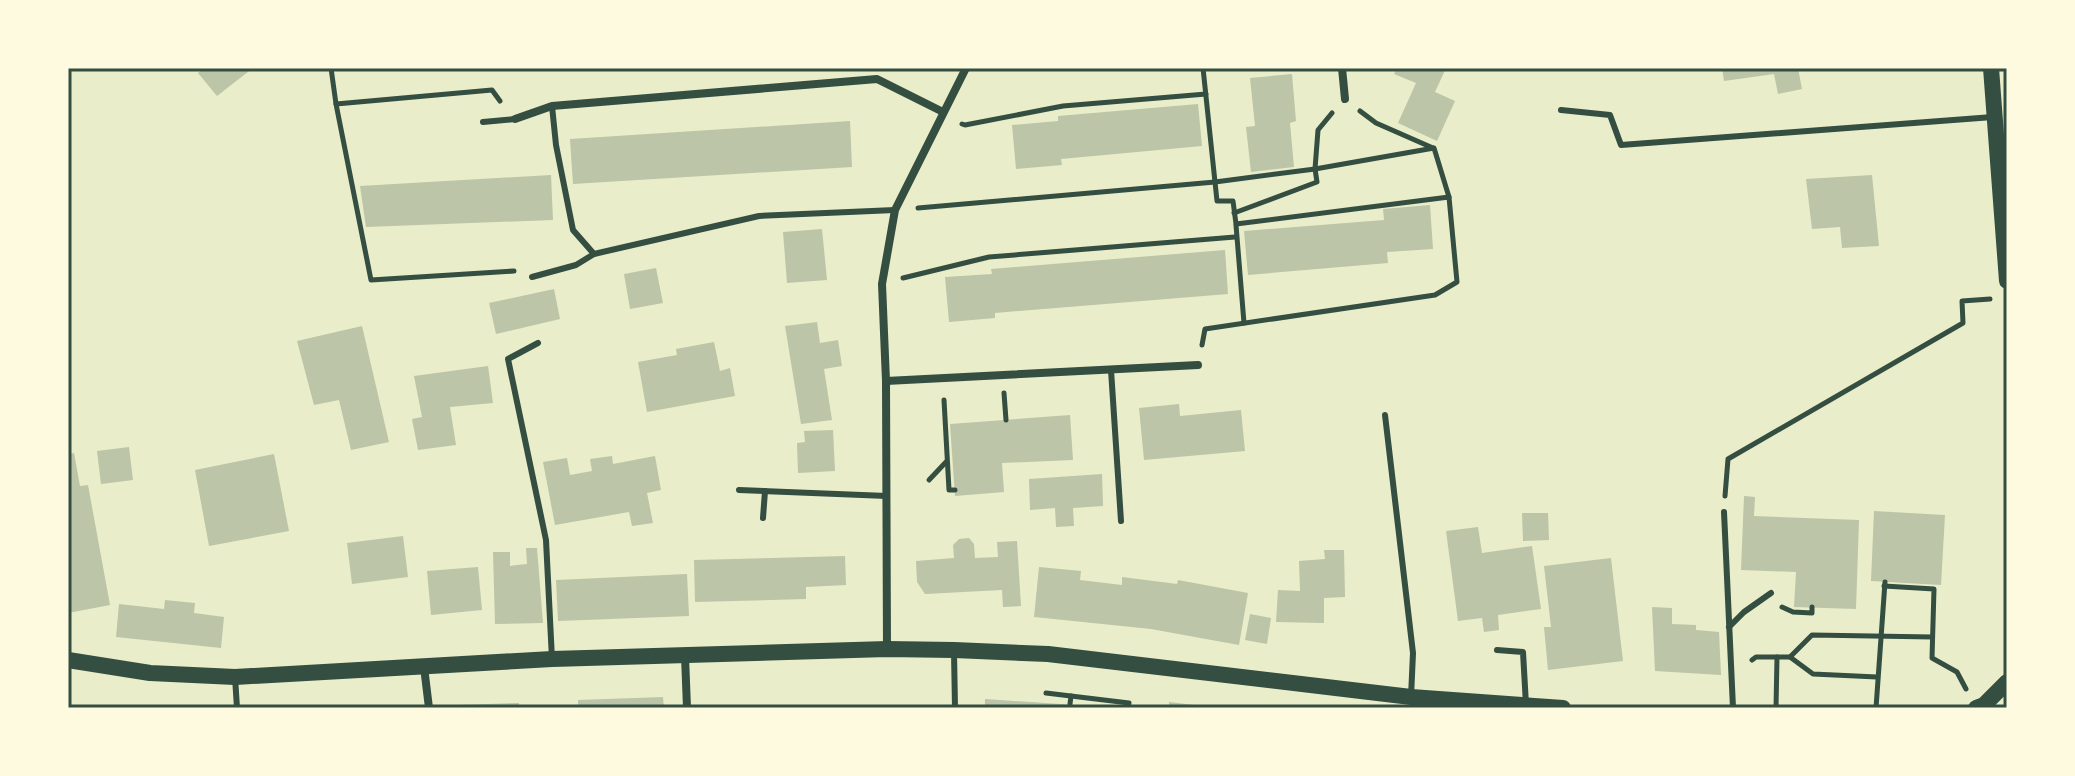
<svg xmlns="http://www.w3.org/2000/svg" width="2075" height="776" font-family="'Asap Condensed',sans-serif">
<rect width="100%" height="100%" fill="#e9edc9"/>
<g fill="#bcc5a7">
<polygon points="204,68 253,68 217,96 198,73"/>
<polygon points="1397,68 1446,68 1435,92 1455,101 1437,141 1398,123 1416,83 1394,74"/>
<polygon points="1722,68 1798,68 1802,89 1778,94 1774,74 1724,81"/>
<polygon points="1292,74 1296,121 1290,123 1294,167 1251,172 1246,127 1255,126 1250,78"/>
<polygon points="1198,104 1202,146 1061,159 1062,165 1016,169 1012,125 1058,121 1058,116"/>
<polygon points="850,121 852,167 573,184 570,139"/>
<polygon points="551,175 553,220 366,227 360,186"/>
<polygon points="1872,175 1879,246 1842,248 1840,227 1812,229 1806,179"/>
<polygon points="1430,205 1433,249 1387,252 1388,263 1248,275 1244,231 1384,220 1383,209"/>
<polygon points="822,229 827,280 787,283 783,232"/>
<polygon points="1225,250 1228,294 995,313 995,318 949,322 945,277 992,274 991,269"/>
<polygon points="656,268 663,303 630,309 624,274"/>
<polygon points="554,289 560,319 496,334 489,303"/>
<polygon points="817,322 820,343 838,340 842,366 824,369 832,420 801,424 785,326"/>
<polygon points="362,326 389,442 351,450 339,400 314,405 297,341"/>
<polygon points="714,342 720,371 730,368 735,396 647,412 638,362 677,355 676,349"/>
<polygon points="488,366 493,403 450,407 456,445 418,450 412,419 422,417 414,376"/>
<polygon points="1179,404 1180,416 1241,410 1245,451 1144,460 1139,408"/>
<polygon points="1070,415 1073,460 1002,463 1004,492 955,496 950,424"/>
<polygon points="833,430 835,471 798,473 797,443 805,442 804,431"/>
<polygon points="129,447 133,480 101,484 97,451"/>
<polygon points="74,453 80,486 88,485 110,605 68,613 68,454"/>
<polygon points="274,454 289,531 209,546 195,470"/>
<polygon points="612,456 613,464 655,456 661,490 647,493 653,523 632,526 629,512 555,525 543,462 567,458 570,475 592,471 590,459"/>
<polygon points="1102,474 1103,506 1073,508 1074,526 1056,527 1055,508 1030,510 1029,479"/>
<polygon points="1744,496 1755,497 1754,516 1859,520 1856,609 1794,607 1796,572 1741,570"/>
<polygon points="1874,511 1945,515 1941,585 1871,581"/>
<polygon points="1522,513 1548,513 1549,540 1523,541"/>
<polygon points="1478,527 1482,553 1532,546 1541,609 1498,615 1499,630 1484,632 1482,618 1458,621 1446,531"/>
<polygon points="403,536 408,577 352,584 347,543"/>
<polygon points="969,538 974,544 975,558 998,557 997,542 1017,541 1021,606 1003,607 1002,590 925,594 917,582 916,561 954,558 953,545 959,539"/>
<polygon points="526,548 537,548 543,623 495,624 493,552 510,552 510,566 517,565 527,564"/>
<polygon points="1324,550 1344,550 1345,597 1324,598 1324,623 1276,622 1278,590 1300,591 1299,561 1325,559"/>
<polygon points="845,556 846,585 806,587 806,599 695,602 694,560"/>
<polygon points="1611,558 1623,661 1548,670 1544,627 1551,627 1544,566"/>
<polygon points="478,567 482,610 431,615 427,571"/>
<polygon points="1039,567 1081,571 1080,580 1122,585 1122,577 1177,584 1178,580 1248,593 1239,645 1151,629 1034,617"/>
<polygon points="687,574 689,616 558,621 556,580"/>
<polygon points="165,600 195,603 194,613 224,617 221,648 116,637 119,604 164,609"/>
<polygon points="1652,607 1672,608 1672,624 1696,625 1696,630 1719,632 1721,675 1655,671"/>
<polygon points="1250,614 1271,618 1267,644 1245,640"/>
<polygon points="663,697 664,708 578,708 578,700"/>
<polygon points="985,699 1090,706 1089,708 985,708"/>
<polygon points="1169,702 1203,706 1203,708 1169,708"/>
<polygon points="519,703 519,708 457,708 457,705"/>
</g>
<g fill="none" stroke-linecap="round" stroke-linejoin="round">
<g stroke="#344e41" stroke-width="5">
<polyline points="331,68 336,104 492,90 500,101"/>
<polyline points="336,104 371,280 514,271"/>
<polyline points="1360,111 1376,123 1433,148"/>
<polyline points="962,124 965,125 1063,106 1206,94"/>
<polyline points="918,208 1215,182 1315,169 1434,148 1449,197"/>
<polyline points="1234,213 1317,182 1315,169 1318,130 1332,113"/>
<polyline points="1236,225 1244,323"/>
<polyline points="903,278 989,257 1235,237"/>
<polyline points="1202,345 1205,329 1435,295 1457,282 1449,197 1236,224 1233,201 1217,201 1203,68"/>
<polyline points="1004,393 1006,420"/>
<polyline points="944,400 949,490 955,490"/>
<polyline points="929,480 946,462"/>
<polyline points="1725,496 1728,459 1963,323 1962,301 1990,299"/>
<polyline points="1884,586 1934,589 1932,658 1957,672 1966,689"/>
<polyline points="1782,607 1793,612 1812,613 1812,607"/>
<polyline points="1752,660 1756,657 1790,657"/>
<polyline points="1877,677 1813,674 1790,657 1812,635 1932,637"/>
<polyline points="1046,693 1129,703 1128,708"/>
<polyline points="1070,704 1071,696"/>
<polyline points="1776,708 1777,657"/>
<polyline points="1876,708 1885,582"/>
</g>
<g stroke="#344e41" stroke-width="6">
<polyline points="552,106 556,145 573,230 594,254 759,216 895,210"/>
<polyline points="1561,110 1610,115 1621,145 1993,117"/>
<polyline points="483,122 515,119"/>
<polyline points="532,277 576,265 594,254"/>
<polyline points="538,343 508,359 546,540 552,659"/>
<polyline points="1111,370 1121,521"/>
<polyline points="1385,415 1413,653 1411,697"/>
<polyline points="739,490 887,496"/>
<polyline points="1724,512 1733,708"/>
<polyline points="763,518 765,491"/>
<polyline points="1729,627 1744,612 1771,593"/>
<polyline points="1497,650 1523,652 1526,705"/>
<polyline points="954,652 955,708"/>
<polyline points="235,677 237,708"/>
</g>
<g stroke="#344e41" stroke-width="8">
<polyline points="1342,68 1345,99"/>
<polyline points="515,119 552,106 877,79 943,112"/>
<polyline points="886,381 1198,365"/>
<polyline points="887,649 886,381 882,284 895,210 966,68"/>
<polyline points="685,656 687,708"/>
<polyline points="424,667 429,708"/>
</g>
<g stroke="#344e41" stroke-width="16">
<polyline points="1991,68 2007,281"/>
<polyline points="68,660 150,673 235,677 552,659 887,649 954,650 1048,654 1411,697 1563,708"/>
<polyline points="1976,708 1984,705 2007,682"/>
</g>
</g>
<rect width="2075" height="776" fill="none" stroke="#fefae0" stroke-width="140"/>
<rect x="70" y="70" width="1935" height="636" fill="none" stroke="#344e41" stroke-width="3"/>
</svg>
